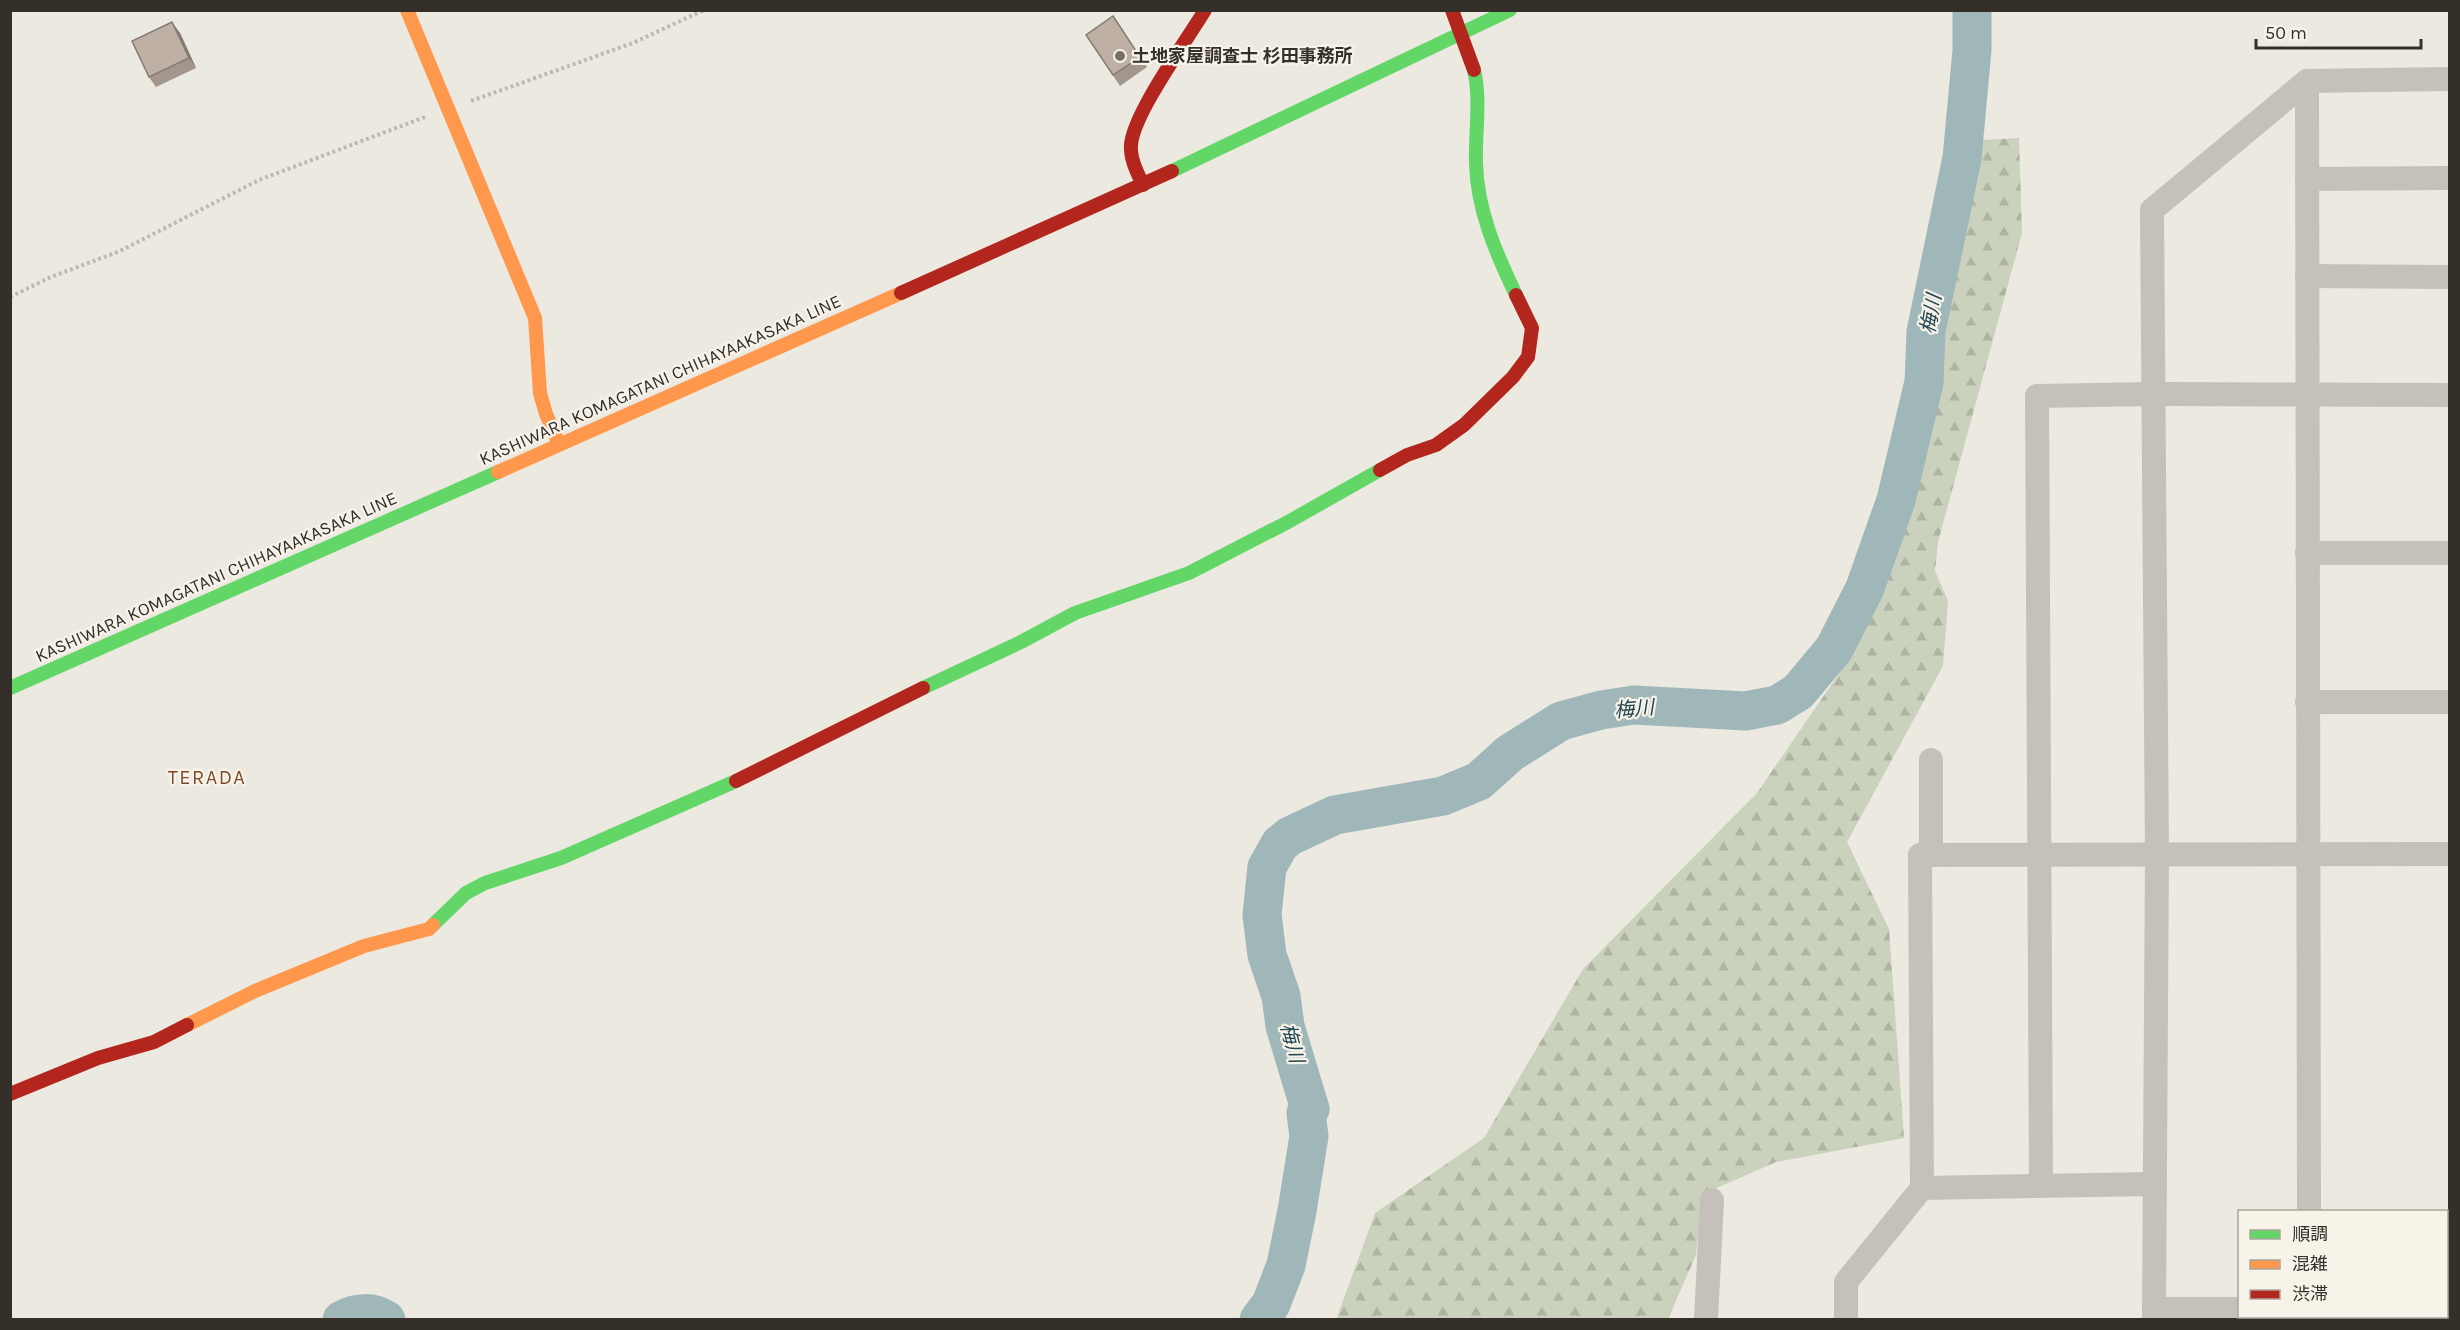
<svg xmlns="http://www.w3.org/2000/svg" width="2460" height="1330" font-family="Karla,'Noto Sans JP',sans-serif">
<defs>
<pattern id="forest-firs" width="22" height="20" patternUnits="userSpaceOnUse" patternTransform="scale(1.5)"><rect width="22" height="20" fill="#cad1bd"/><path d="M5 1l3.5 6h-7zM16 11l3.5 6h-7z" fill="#aeb4a2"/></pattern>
</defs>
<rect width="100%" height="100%" fill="#ece9e1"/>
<polygon fill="url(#forest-firs)" points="2019,138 2022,233 1938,542 1935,571 1948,601 1943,666 1847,842 1889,929 1904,1138 1776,1162 1703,1194 1696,1255 1668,1319 1336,1320 1375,1213 1484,1138 1583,969 1757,793 1853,653 1919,473 1983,140"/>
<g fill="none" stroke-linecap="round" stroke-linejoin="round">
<g stroke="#a0b7ba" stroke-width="39">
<path d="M342,1320C356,1312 372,1311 386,1320"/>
<polyline points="1259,1320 1271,1304 1286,1265 1297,1211 1309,1136 1306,1113 1310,1109 1285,1026 1281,996 1267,955 1262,915 1267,867 1280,844 1290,836 1335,815 1443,796 1479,781 1510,753 1561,721 1601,710 1634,705 1746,711 1777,705 1798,692 1834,649 1865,588 1896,500 1924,382 1926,332 1962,158 1972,50 1972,10"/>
</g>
<g stroke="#beb9b3" stroke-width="4" stroke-dasharray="3 3" stroke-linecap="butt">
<polyline points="471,101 633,43 704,10"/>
<polyline points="10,297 51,277 120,251 259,180 425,117"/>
</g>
<g stroke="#c5c1ba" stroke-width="24">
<polyline points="2307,81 2309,1212"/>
<polyline points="2307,179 2450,178"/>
<polyline points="2307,276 2450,277"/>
<polyline points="2307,553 2450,553"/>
<polyline points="2307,702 2450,702"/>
<polyline points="1931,760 1931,855"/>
<polyline points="2041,1186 2037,396 2154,394 2450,395"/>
<polyline points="1922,1188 2155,1184"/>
<polyline points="2154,1309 2240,1309"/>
<polyline points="2446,1310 2450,1310"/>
<polyline points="2309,1316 2309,1320"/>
<polyline points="1706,1320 1712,1200"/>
<polyline points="1846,1320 1846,1282 1922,1188 1920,855 2450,854"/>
<polyline points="2154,1320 2157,855 2152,210 2307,81 2450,79"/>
</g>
<g stroke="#63d668" stroke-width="14">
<path d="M1474,70C1481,100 1475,132 1476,163C1477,210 1496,253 1516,295"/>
<polyline points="1172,171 1510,10"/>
<polyline points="10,688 498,472"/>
<polyline points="923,688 1021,642 1075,613 1189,573 1288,522 1380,470"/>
<polyline points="433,925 466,893 485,883 561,858 736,781"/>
</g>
<g stroke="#ff974d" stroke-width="14">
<polyline points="407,10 535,318 540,393 546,414 559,444"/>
<polyline points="498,472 901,293"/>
<polyline points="187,1025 255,991 364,946 429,929 433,925"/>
</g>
<g stroke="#b3261e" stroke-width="14">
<path d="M1143,185C1137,172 1130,159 1131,145C1133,114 1187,40 1205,10"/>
<polyline points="901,293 1172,171"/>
<polyline points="1380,470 1407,455 1436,445 1464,425 1513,377 1528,357 1532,328 1516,295"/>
<polyline points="736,781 923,688"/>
<polyline points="10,1094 98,1058 154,1042 187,1025"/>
</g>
<polyline stroke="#b3261e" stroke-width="14" points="1452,10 1474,70"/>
</g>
<g fill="#a3978d">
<polygon points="1113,16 1147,67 1120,86 1086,35"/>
<polygon points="180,33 196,68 156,87 149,77"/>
</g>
<polygon fill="#857b73" points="172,22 180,33 196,68 189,58"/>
<g fill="#beb0a4" stroke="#857b73" stroke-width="1.5">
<polygon points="1113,16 1140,57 1113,75 1086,35"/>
<polygon points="172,22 189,58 149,77 132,41"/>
</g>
<circle fill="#757069" stroke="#f8f3e9" stroke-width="2" cx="1120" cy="56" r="6"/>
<g text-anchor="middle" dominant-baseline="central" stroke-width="4.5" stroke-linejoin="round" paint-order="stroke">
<g font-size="18" font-weight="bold" fill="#352f29" stroke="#f8f3e9" text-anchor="start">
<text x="1132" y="56">土地家屋調査士 杉田事務所</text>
</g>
<g font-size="18" fill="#352f29" stroke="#f8f3e9">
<text transform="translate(660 380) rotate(-24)">KASHIWARA KOMAGATANI CHIHAYAAKASAKA LINE</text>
<text transform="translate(216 577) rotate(-24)">KASHIWARA KOMAGATANI CHIHAYAAKASAKA LINE</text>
</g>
<g font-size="20" font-style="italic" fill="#224752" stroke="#f8f3e9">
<text transform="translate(1931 314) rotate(-80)">梅川</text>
<text transform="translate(1634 709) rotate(-5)">梅川</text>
<text transform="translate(1292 1043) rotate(75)">梅川</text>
</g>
<g font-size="20" letter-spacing="1.5" fill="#7c4b2a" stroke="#f8f3e9">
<text x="207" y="777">TERADA</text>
</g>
</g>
<rect width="2460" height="1330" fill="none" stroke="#352f29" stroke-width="24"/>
<rect x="2238" y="1210" width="210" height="108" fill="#f8f3e9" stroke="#aaa59c" stroke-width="1.5"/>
<rect x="2250" y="1230" width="30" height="9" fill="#63d668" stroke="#aaa59c" stroke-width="1.5"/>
<text x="2292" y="1240" font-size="18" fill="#352f29">順調</text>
<rect x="2250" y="1260" width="30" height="9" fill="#ff974d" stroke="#aaa59c" stroke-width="1.5"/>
<text x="2292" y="1270" font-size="18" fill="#352f29">混雑</text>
<rect x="2250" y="1290" width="30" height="9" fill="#b3261e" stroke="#aaa59c" stroke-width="1.5"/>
<text x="2292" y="1300" font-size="18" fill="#352f29">渋滞</text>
<path d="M2256 39v9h165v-9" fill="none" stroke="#352f29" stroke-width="3"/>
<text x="2265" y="39" font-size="18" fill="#352f29" stroke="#f8f3e9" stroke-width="4.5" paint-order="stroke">50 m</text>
</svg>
